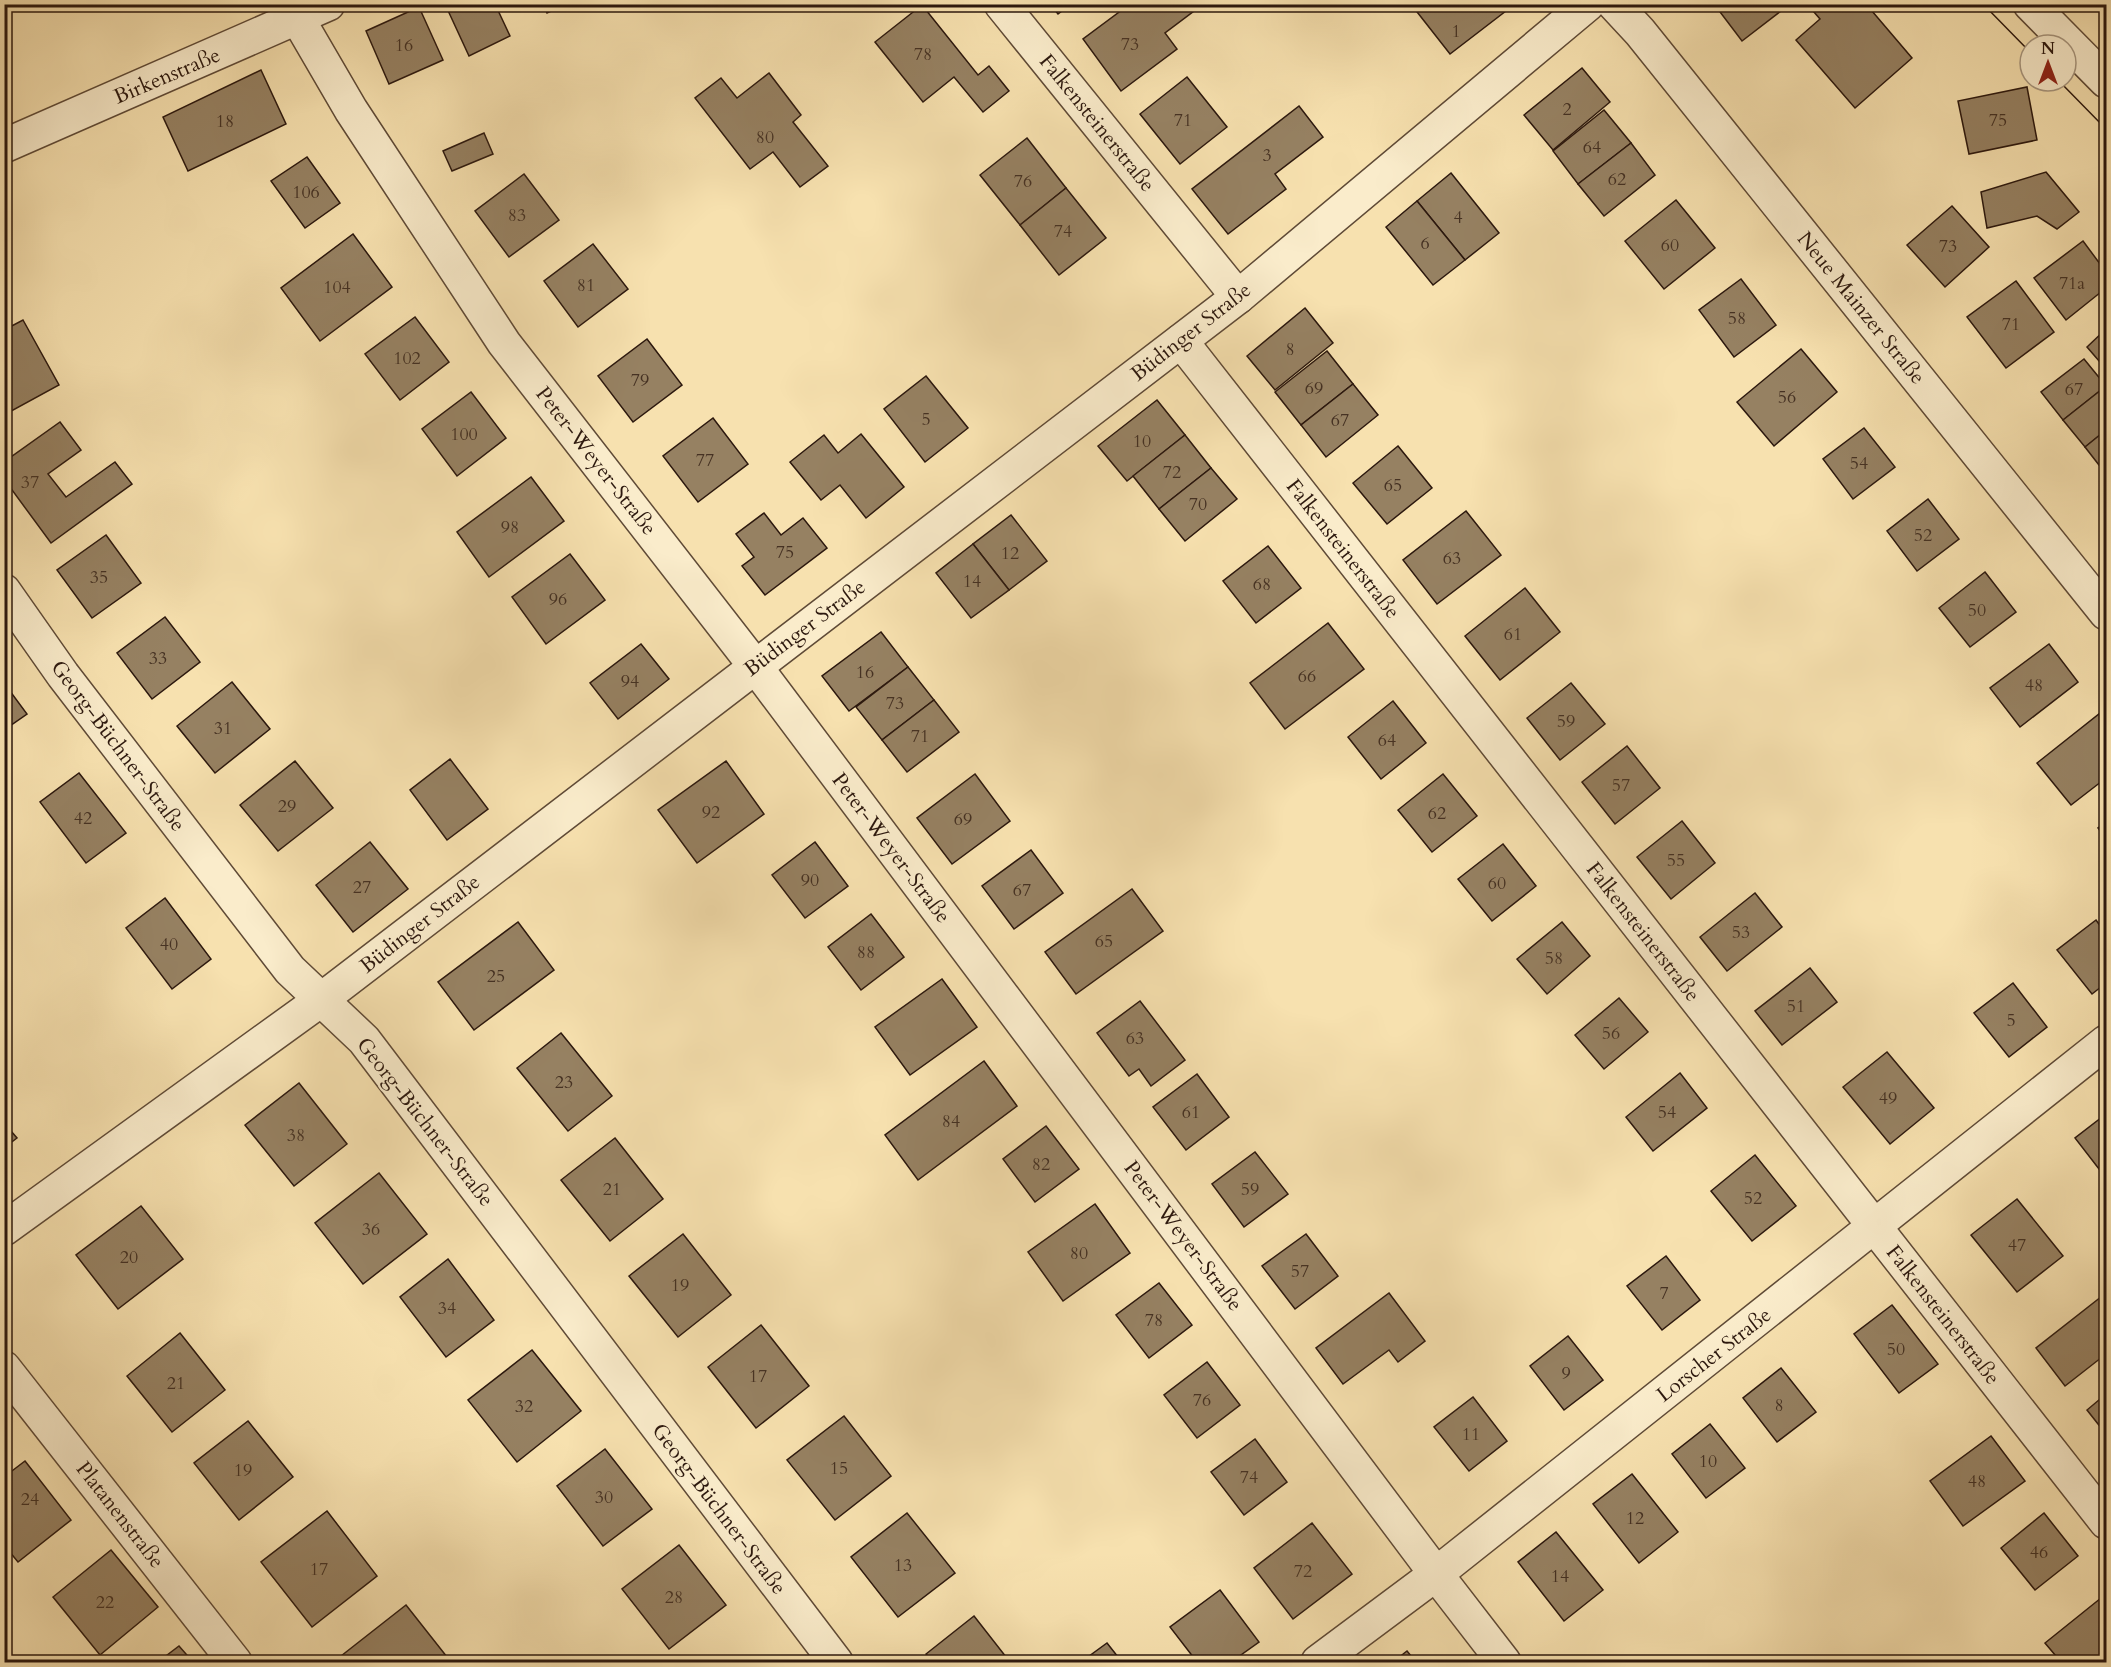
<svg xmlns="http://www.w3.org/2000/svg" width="2111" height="1667" font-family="Cardo,serif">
<rect width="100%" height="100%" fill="#f7e1af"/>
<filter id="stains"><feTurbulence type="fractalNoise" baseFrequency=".00333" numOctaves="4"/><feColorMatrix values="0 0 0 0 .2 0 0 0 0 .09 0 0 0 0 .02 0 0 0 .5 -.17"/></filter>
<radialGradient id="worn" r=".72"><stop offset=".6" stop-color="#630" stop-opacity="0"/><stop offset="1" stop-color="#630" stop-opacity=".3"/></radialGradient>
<g fill="#968162" stroke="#2c180e" stroke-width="1.5">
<polygon points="445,4 495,4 510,36 469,56"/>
<polygon points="543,4 566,4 547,13"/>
<polygon points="1050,4 1071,4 1058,14"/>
<polygon points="1130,4 1189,4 1194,11 1165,33 1177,49 1121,91 1083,39"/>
<polygon points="1419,4 1515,4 1450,54 1414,8"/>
<polygon points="1714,4 1790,4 1742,41"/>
<polygon points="1807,4 1866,4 1912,58 1855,108 1796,40 1820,19"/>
<polygon points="922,5 978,75 989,66 1009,91 983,112 954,77 923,102 875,42"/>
<polygon points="419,7 443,60 389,84 366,31"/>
<polygon points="1582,68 1610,102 1553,150 1524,115"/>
<polygon points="261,70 286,124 188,171 163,117"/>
<polygon points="769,73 801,115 793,122 828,166 800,187 773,152 750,169 695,98 721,78 737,98"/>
<polygon points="1187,77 1227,127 1180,164 1140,114"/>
<polygon points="2027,87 2037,140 1969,154 1958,101"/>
<polygon points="1299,106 1323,137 1275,174 1286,189 1228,234 1192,189"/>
<polygon points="1604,110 1631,143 1578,184 1553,151"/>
<polygon points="484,133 493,154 452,171 443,151"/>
<polygon points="1027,138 1066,188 1020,225 980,175"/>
<polygon points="1631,143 1655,175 1604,216 1578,184"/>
<polygon points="307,157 340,203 305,228 271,181"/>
<polygon points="2046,172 2079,212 2057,229 2037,216 1987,228 1981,192"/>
<polygon points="1451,173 1499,233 1465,260 1417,201"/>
<polygon points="524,174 559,220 509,257 475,211"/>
<polygon points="1066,188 1106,238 1059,275 1020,225"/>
<polygon points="1676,200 1715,248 1664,289 1625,241"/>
<polygon points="1417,201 1465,260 1433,285 1386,227"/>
<polygon points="1952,206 1989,247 1945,287 1907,245"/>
<polygon points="353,234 392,287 320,341 281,288"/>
<polygon points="2083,241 2106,272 2106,288 2066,320 2034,278"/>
<polygon points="593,244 628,289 578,327 544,281"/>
<polygon points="1741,279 1776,325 1734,357 1699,310"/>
<polygon points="2016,281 2054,332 2006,368 1967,317"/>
<polygon points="1305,308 1333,343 1275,390 1247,356"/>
<polygon points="415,317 449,362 400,400 365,354"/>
<polygon points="23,320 59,385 4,415 4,330"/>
<polygon points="2106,329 2106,369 2087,347"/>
<polygon points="647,339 682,385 633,422 598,376"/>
<polygon points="1801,349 1837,392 1774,446 1737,402"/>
<polygon points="1327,351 1353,384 1301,425 1275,392"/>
<polygon points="2084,359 2106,386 2063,420 2041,392"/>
<polygon points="926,376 968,428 925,462 884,409"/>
<polygon points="1353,384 1378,415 1326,457 1301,425"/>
<polygon points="2106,386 2106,430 2085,447 2063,420"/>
<polygon points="471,392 506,438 457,476 422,429"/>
<polygon points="1157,400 1185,435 1127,481 1098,446"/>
<polygon points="713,418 748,464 698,502 663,456"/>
<polygon points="60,422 81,450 48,474 66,497 115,462 132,484 51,543 4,479 4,462"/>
<polygon points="1864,428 1895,467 1853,499 1823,459"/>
<polygon points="2106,430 2106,474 2085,447"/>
<polygon points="861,434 904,487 866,518 840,485 821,500 790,462 824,435 838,453"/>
<polygon points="1185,435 1211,468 1159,509 1133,476"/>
<polygon points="1398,446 1432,488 1387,524 1353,483"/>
<polygon points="1211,468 1237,499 1185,541 1159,509"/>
<polygon points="531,477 564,521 489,577 457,532"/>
<polygon points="1928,499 1959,539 1917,571 1887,531"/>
<polygon points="1466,511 1501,555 1437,604 1403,560"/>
<polygon points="764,513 781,535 803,518 827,548 765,595 742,566 754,557 736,534"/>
<polygon points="1011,515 1047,561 1009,590 973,544"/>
<polygon points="106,535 141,583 92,618 57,570"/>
<polygon points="973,544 1009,590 971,618 936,573"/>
<polygon points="1268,546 1301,588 1256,623 1223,581"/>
<polygon points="570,554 605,600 546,644 512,597"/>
<polygon points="1985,572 2016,612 1970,647 1939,608"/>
<polygon points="1525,588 1560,632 1500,680 1465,636"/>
<polygon points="165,617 200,662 152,699 117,653"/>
<polygon points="1328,623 1364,669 1285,729 1250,683"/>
<polygon points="881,632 908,667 849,711 822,676"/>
<polygon points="641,644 669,679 618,719 590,683"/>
<polygon points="2049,644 2078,682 2020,727 1990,688"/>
<polygon points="908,667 934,700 882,740 856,707"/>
<polygon points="232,682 270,729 215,773 177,726"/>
<polygon points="4,683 27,714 4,730"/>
<polygon points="1571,683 1605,724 1560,760 1527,718"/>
<polygon points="934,700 959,732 907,772 882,740"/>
<polygon points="1393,701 1426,743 1381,779 1348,737"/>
<polygon points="2104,710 2106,714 2106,778 2071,805 2037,763"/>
<polygon points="1627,746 1660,788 1615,824 1582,782"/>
<polygon points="450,759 488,809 447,840 410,790"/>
<polygon points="295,761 333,808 278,851 240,805"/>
<polygon points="726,761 764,814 697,863 658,810"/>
<polygon points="79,773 126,833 86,863 40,802"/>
<polygon points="975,774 1010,821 952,864 917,818"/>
<polygon points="1443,774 1477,816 1432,852 1398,810"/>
<polygon points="1682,821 1715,863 1671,899 1637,857"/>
<polygon points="2106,822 2106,839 2098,828"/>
<polygon points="370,842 408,889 353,932 316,885"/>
<polygon points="815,842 848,886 805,918 772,875"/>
<polygon points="1503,844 1536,886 1492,921 1458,879"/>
<polygon points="1031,850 1063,893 1014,929 982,886"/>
<polygon points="1132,889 1163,931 1076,994 1045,952"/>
<polygon points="1755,893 1782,927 1727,971 1700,937"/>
<polygon points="165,898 211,959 172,989 126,928"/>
<polygon points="871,914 904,957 861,990 828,947"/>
<polygon points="2096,920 2106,934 2106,983 2092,994 2057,950"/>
<polygon points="518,922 554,970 474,1030 438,982"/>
<polygon points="1562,922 1590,956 1547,994 1517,959"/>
<polygon points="1810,968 1837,1002 1782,1045 1755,1011"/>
<polygon points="942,979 977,1027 910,1075 875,1027"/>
<polygon points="2013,983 2047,1027 2009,1057 1974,1013"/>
<polygon points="1619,998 1648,1032 1604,1069 1575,1035"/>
<polygon points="1140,1001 1185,1060 1151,1086 1139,1069 1129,1076 1097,1033"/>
<polygon points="561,1033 612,1096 568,1131 517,1068"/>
<polygon points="1887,1052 1934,1108 1890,1144 1843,1087"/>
<polygon points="984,1061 1017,1106 918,1180 885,1135"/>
<polygon points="1680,1073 1707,1108 1653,1151 1626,1117"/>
<polygon points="1197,1074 1229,1117 1186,1150 1153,1107"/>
<polygon points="299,1083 347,1144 294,1186 245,1125"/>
<polygon points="2106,1114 2106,1178 2075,1138"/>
<polygon points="4,1123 17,1138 4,1148"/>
<polygon points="1046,1126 1079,1169 1035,1202 1003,1159"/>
<polygon points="615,1138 663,1199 610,1241 561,1180"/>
<polygon points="1255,1152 1288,1194 1244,1227 1212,1184"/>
<polygon points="1755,1155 1796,1206 1752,1241 1711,1191"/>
<polygon points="379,1173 427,1234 363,1284 315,1223"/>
<polygon points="2017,1199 2063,1256 2017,1292 1971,1235"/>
<polygon points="1095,1204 1130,1253 1063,1301 1028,1252"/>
<polygon points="141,1206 183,1259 118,1309 76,1255"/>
<polygon points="683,1234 731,1295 678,1337 629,1276"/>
<polygon points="1306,1234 1338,1276 1295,1309 1262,1266"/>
<polygon points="1666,1256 1700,1300 1662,1330 1627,1286"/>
<polygon points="448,1259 494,1320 446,1357 400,1297"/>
<polygon points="1159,1283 1192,1325 1149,1358 1116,1315"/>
<polygon points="1389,1293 1425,1341 1398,1362 1389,1350 1343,1384 1316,1348"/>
<polygon points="2106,1293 2106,1354 2065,1386 2036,1348"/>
<polygon points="1892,1305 1938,1364 1899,1393 1854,1334"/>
<polygon points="761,1325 809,1386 756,1428 708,1367"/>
<polygon points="180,1333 225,1390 172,1432 127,1376"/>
<polygon points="1568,1336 1603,1380 1564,1410 1530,1366"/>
<polygon points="532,1350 581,1411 517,1462 468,1400"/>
<polygon points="1207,1362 1240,1405 1197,1438 1164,1395"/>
<polygon points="1781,1368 1816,1412 1777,1442 1743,1398"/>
<polygon points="2106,1394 2106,1434 2087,1410"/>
<polygon points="1473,1397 1507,1441 1469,1471 1434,1427"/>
<polygon points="844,1416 891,1476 835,1520 787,1460"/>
<polygon points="248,1421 293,1477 239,1520 194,1463"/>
<polygon points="1710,1424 1745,1468 1706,1498 1672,1454"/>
<polygon points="1991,1436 2025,1481 1963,1526 1930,1481"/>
<polygon points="1255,1439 1287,1482 1244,1515 1211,1472"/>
<polygon points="605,1449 652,1509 603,1546 557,1486"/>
<polygon points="25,1461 71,1520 18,1562 4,1545 4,1477"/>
<polygon points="1632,1474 1678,1532 1639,1563 1593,1504"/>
<polygon points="327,1511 377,1576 312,1627 261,1562"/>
<polygon points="907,1513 955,1573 898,1617 851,1557"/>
<polygon points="2044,1513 2078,1556 2035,1590 2001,1548"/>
<polygon points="1312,1523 1352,1574 1293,1619 1254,1568"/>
<polygon points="1556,1532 1603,1590 1564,1621 1518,1562"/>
<polygon points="679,1545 726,1605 669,1649 622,1589"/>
<polygon points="111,1550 158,1607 100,1655 53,1597"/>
<polygon points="1220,1590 1259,1642 1231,1662 1197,1662 1170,1627"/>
<polygon points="2106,1594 2106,1662 2061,1662 2045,1643"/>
<polygon points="406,1605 451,1662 347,1662 341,1656"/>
<polygon points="974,1616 1010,1662 933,1662 926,1654"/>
<polygon points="1107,1643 1122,1662 1081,1662"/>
<polygon points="179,1646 193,1662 158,1662"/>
<polygon points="1407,1651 1416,1662 1393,1662"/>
</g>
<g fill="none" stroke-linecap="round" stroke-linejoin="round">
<defs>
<g id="street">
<polyline points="1001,4 1238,297"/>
<polyline points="1614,4 1640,32 2106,613"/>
<polyline points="2030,4 2106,81"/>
<polyline points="298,19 351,110 504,343 755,666 1436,1574 1504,1662"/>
<polyline points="4,146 328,4"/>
<polyline points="1181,341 2106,1522"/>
<polyline points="4,591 63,675 290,970 364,1040 836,1662"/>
<polyline points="4,1229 322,999 1238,297 1588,4"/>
<polyline points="4,1368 235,1662"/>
<polyline points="1318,1662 1436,1574 2106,1042"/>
</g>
</defs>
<use href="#street" stroke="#5f4a36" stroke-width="36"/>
<use href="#street" stroke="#faeccb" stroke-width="33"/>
<g stroke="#2c180e" stroke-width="1.5">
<polyline points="1983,4 2030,52"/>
<polyline points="2059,81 2106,129"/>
</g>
</g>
<g text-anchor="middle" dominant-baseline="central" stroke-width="4.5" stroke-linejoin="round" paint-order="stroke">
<g font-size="18" fill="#463223">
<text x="1456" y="31">1</text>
<text x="1130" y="44">73</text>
<text x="404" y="45">16</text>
<text x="923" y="54">78</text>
<text x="1567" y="109">2</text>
<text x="1183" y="120">71</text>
<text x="1998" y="120">75</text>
<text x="225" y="121">18</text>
<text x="765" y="137">80</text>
<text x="1592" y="147">64</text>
<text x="1267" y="155">3</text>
<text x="1617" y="179">62</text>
<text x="1023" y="181">76</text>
<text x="306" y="192">106</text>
<text x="517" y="215">83</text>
<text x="1458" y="217">4</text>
<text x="1063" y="231">74</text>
<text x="1425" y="243">6</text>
<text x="1670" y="245">60</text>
<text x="1948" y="246">73</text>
<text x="2072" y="283">71a</text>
<text x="586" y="285">81</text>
<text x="337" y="287">104</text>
<text x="1737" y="318">58</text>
<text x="2011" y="324">71</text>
<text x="1290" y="349">8</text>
<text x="407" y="358">102</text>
<text x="640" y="380">79</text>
<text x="1314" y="388">69</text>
<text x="2074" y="389">67</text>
<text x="1787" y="397">56</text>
<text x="926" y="419">5</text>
<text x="1340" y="420">67</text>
<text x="464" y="434">100</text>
<text x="1142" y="441">10</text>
<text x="705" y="460">77</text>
<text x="1859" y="463">54</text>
<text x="1172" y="472">72</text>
<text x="30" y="482">37</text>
<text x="1393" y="485">65</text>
<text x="1198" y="504">70</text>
<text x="510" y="527">98</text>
<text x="1923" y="535">52</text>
<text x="785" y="552">75</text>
<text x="1010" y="553">12</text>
<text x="1452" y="558">63</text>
<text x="99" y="577">35</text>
<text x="972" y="581">14</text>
<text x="1262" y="584">68</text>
<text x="558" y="599">96</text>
<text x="1977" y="610">50</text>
<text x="1513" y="634">61</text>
<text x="158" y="658">33</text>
<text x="865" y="672">16</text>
<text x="1307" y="676">66</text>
<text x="630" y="681">94</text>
<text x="2034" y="685">48</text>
<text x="895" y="703">73</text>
<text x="1566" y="721">59</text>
<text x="223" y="728">31</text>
<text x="920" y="736">71</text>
<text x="1387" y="740">64</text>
<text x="1621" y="785">57</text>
<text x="287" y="806">29</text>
<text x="711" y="812">92</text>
<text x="1437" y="813">62</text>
<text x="83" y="818">42</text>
<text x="963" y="819">69</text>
<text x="1676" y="860">55</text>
<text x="810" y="880">90</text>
<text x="1497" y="883">60</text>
<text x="362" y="887">27</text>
<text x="1022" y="890">67</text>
<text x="1741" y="932">53</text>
<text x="1104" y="941">65</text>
<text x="169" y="944">40</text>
<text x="866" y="952">88</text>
<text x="1554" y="958">58</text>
<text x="496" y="976">25</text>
<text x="1796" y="1006">51</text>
<text x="2011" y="1020">5</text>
<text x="1611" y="1033">56</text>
<text x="1135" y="1038">63</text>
<text x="564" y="1082">23</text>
<text x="1888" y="1098">49</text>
<text x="1191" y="1112">61</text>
<text x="1667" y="1112">54</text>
<text x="951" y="1121">84</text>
<text x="296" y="1135">38</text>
<text x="1041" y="1164">82</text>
<text x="612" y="1189">21</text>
<text x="1250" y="1189">59</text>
<text x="1753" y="1198">52</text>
<text x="371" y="1229">36</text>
<text x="2017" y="1245">47</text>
<text x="1079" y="1253">80</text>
<text x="129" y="1257">20</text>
<text x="1300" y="1271">57</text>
<text x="680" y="1285">19</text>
<text x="1664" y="1293">7</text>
<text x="447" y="1308">34</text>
<text x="1154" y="1320">78</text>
<text x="1896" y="1349">50</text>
<text x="1566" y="1373">9</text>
<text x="758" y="1376">17</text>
<text x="176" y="1383">21</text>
<text x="1202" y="1400">76</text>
<text x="1779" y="1405">8</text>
<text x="524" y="1406">32</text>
<text x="1471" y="1434">11</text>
<text x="1708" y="1461">10</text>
<text x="839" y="1468">15</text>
<text x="243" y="1470">19</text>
<text x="1249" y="1477">74</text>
<text x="1977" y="1481">48</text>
<text x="604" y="1497">30</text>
<text x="30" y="1499">24</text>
<text x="1635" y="1518">12</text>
<text x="2039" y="1552">46</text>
<text x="903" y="1565">13</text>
<text x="319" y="1569">17</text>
<text x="1303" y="1571">72</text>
<text x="1560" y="1576">14</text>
<text x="674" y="1597">28</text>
<text x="105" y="1602">22</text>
</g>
<g font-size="21" fill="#2c180e" stroke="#faeccb">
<text transform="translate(167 76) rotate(-23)">Birkenstraße</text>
<text transform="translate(1097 123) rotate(51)">Falkensteinerstraße</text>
<text transform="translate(1861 308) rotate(51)">Neue Mainzer Straße</text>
<text transform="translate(1191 332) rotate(-38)">Büdinger Straße</text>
<text transform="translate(596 461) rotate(52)">Peter-Weyer-Straße</text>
<text transform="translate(1343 549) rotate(52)">Falkensteinerstraße</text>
<text transform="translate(805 628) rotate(-37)">Büdinger Straße</text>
<text transform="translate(118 746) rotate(53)">Georg-Büchner-Straße</text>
<text transform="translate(891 848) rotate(53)">Peter-Weyer-Straße</text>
<text transform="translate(420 924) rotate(-38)">Büdinger Straße</text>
<text transform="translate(1643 932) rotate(52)">Falkensteinerstraße</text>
<text transform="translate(425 1122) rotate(52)">Georg-Büchner-Straße</text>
<text transform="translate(1183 1236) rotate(53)">Peter-Weyer-Straße</text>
<text transform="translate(1943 1315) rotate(52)">Falkensteinerstraße</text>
<text transform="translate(1714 1355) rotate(-38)">Lorscher Straße</text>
<text transform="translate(719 1509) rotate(53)">Georg-Büchner-Straße</text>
<text transform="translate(120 1515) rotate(52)">Platanenstraße</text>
</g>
</g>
<rect width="2111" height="1667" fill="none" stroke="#f7e1af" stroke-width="24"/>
<rect x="6" y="6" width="2099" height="1655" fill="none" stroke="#2c180e" stroke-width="3"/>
<rect x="12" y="12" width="2087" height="1643" fill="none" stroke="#2c180e" stroke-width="1.5"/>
<g transform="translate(2048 63)"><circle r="28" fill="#faeccb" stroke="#a8977f" stroke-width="1.5"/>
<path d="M0-4.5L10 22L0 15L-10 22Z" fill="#8f2418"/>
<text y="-9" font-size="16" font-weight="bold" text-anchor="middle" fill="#2c180e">N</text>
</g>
<rect width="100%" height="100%" filter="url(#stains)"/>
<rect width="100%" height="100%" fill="url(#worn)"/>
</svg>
